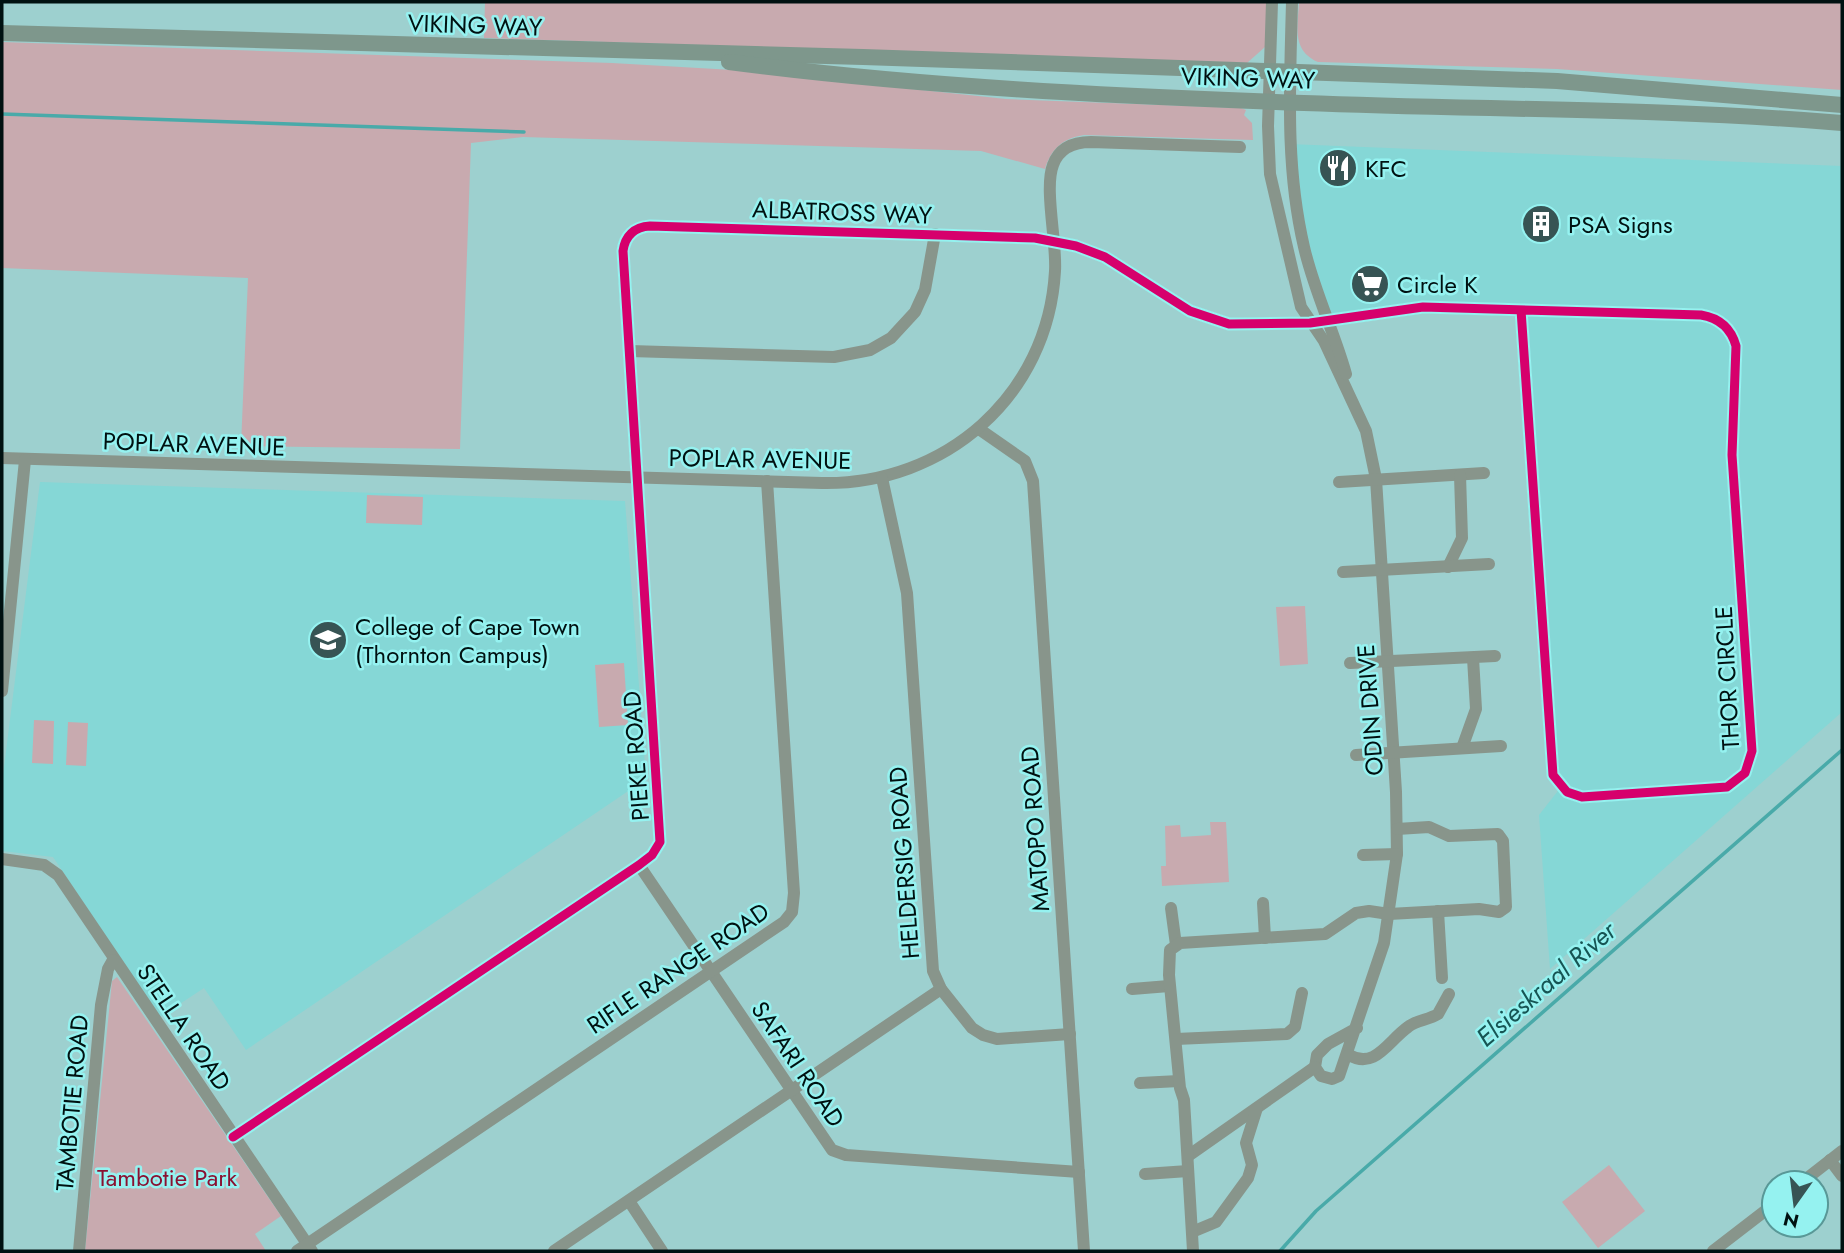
<svg xmlns="http://www.w3.org/2000/svg" width="1844" height="1253" font-family="Jost,sans-serif">
<rect width="100%" height="100%" fill="#9dd0cf"/>
<g fill="#85d7d6">
<polygon points="1289,144 1842,166 1842,712 1550,969 1539,815 1561,787 1557,781 1521,310 1423,307 1329,321 1319,298"/>
<polygon points="40,482 625,501 646,779 246,1050 204,988 160,1017 53,857 2,851 2,783"/>
</g>
<g fill="#c8aaaf">
<polygon points="485,2 1267,2 1265,47 1247,63 484,38"/>
<path d="M1299,2H1842V90L1557,69L1318,62C1291,50 1298,26 1299,2Z"/>
<path d="M2,42L612,63L733,70L1006,99L1241,108L1246,110L1244,115L1252,123L1253,140L1084,135C1063,138 1051,149 1045,169L981,151L523,137L471,143L460,449L241,446L248,278L2,268Z"/>
<polygon points="367,495 423,497 422,525 366,523"/>
<polygon points="1305,606 1308,664 1280,666 1276,607"/>
<polygon points="624,663 628,725 599,727 595,665"/>
<polygon points="34,720 54,721 53,764 32,763"/>
<polygon points="68,722 88,723 86,766 66,765"/>
<polygon points="1210,822 1226,822 1229,882 1162,886 1161,866 1166,866 1165,826 1180,825 1181,837 1211,835"/>
<polygon points="117,977 281,1216 255,1234 266,1251 85,1251 112,981"/>
<polygon points="1609,1165 1645,1211 1598,1248 1562,1202"/>
</g>
<g fill="none" stroke-linecap="round" stroke-linejoin="round">
<g stroke="#49aaa9" stroke-width="3.5">
<polyline points="2,114 524,132"/>
<polyline points="1280,1251 1316,1211 1842,750"/>
</g>
<g stroke="#88958b" stroke-width="12">
<polyline points="1272,2 1268,126 1270,174 1301,307 1324,341 1366,431 1376,479 1396,792 1397,854 1384,943 1339,1076 1332,1079 1321,1076 1315,1067 1317,1055 1328,1044 1357,1028"/>
<path d="M1292,2C1290,85 1285,166 1304,247C1314,291 1334,331 1346,374"/>
<polyline points="630,351 834,357 870,350 891,338 915,312 925,290 935,234"/>
<polyline points="979,429 1025,461 1033,481 1084,1251"/>
<path d="M2,458L822,483C945,485 1048,396 1055,271C1057,243 1044,188 1053,165C1059,148 1074,142 1091,142L1240,147"/>
<polyline points="882,478 907,593 933,971 941,989 972,1028 983,1035 997,1039 1070,1034"/>
<polyline points="1339,482 1484,473"/>
<polyline points="1448,567 1462,538 1460,475"/>
<polyline points="1343,572 1489,564"/>
<polyline points="1350,663 1495,656"/>
<polyline points="2,691 25,460"/>
<polyline points="1462,748 1476,709 1473,658"/>
<polyline points="1356,755 1501,746"/>
<polyline points="1363,855 1397,854"/>
<polyline points="2,859 44,865 58,875 312,1251"/>
<polyline points="639,865 832,1150 846,1155 1079,1172"/>
<polyline points="1263,903 1265,938"/>
<polyline points="1171,908 1176,945"/>
<polyline points="1438,911 1442,978"/>
<polyline points="1132,989 1169,986"/>
<polyline points="1176,1039 1287,1034 1295,1027 1302,993"/>
<path d="M1349,1055C1375,1070 1388,1041 1408,1027C1416,1020 1429,1020 1438,1014L1449,994"/>
<polyline points="1140,1083 1179,1081"/>
<path d="M233,1137L639,865L652,855L660,842L623,251C625,236 634,227 650,226L1035,238L1076,246L1105,257L1190,311L1229,324L1310,323L1423,307L1701,315C1719,318 1731,328 1736,346L1732,455L1752,751L1745,773L1727,787L1582,797L1567,792L1553,775L1521,310"/>
<polyline points="1188,1156 1315,1067"/>
<polyline points="1830,1160 1842,1176"/>
<polyline points="1145,1174 1188,1171"/>
<polyline points="1801,1183 1842,1151"/>
<polyline points="629,1201 662,1251"/>
<polyline points="1192,1232 1216,1222 1248,1178 1252,1165 1246,1143 1257,1108"/>
<polyline points="79,1251 101,1005 108,969 113,960"/>
<polyline points="297,1251 784,922 792,912 794,893 767,481"/>
<polyline points="554,1251 941,989"/>
<polyline points="1193,1251 1184,1100 1180,1088 1169,975 1170,950 1180,943 1325,934 1356,913 1369,911 1389,914 1479,909 1499,912 1506,907 1503,841 1498,834 1449,836 1429,827 1397,829"/>
<polyline points="1713,1251 1774,1204"/>
</g>
<g stroke="#7e978c" stroke-width="16">
<polyline points="2,33 863,57 1557,81 1842,105"/>
<path d="M729,62C920,87 1112,96 1304,103C1484,110 1663,108 1842,123"/>
</g>
<defs>
<path id="cycleway" d="M233,1137L639,865L652,855L660,842L623,251C625,236 634,227 650,226L1035,238L1076,246L1105,257L1190,311L1229,324L1310,323L1423,307L1701,315C1719,318 1731,328 1736,346L1732,455L1752,751L1745,773L1727,787L1582,797L1567,792L1553,775L1521,310"/>
</defs>
<use href="#cycleway" stroke="#95f2f0" stroke-width="13"/>
<use href="#cycleway" stroke="#d6006c" stroke-width="9"/>
</g>
<defs>
<symbol id="restaurant-disc" viewBox="-11 -11 22 22"><circle r="9.5" fill="#375454" stroke="#95f2f0"/><path d="M-5-6h1v4h1v-4h1v4h1v-4h1v5L-1.5 .5V6h-2V.5L-5-1ZM5-6V6H3V1.5H1.5Q1.5-4 5-6Z" fill="#fff"/></symbol>
<symbol id="building-disc" viewBox="-11 -11 22 22"><circle r="9.5" fill="#375454" stroke="#95f2f0"/><path d="M-4-6H4V6H1V3H-1V6H-4ZM-2.5-4.3h1.7v1.8h-1.7ZM.8-4.3h1.7v1.8H.8ZM-2.5-1h1.7V.8h-1.7ZM.8-1h1.7V.8H.8Z" fill="#fff"/></symbol>
<symbol id="supermarket-disc" viewBox="-11 -11 22 22"><circle r="9.5" fill="#375454" stroke="#95f2f0"/><path d="M-6-5.5h2.5l.6 2H6L4.5 2H-2.5L-4.4-4H-6ZM-1.5 3.2a1.3 1.3 0 1 0 .1 0ZM3 3.2a1.3 1.3 0 1 0 .1 0Z" fill="#fff"/></symbol>
<symbol id="university-disc" viewBox="-11 -11 22 22"><circle r="9.5" fill="#375454" stroke="#95f2f0"/><path d="M0-5L7-2L0 1L-7-2ZM-4 1L0 2.5L4 1V4Q0 6-4 4Z" fill="#fff"/></symbol>
</defs>
<g fill-rule="evenodd">
<use href="#restaurant-disc" x="1316" y="146" width="44" height="44"/>
<use href="#building-disc" x="1519" y="202" width="44" height="44"/>
<use href="#supermarket-disc" x="1348" y="262" width="44" height="44"/>
<use href="#university-disc" x="306" y="618" width="44" height="44"/>
</g>
<g text-anchor="middle" dominant-baseline="central" stroke-width="5" stroke-linejoin="round" paint-order="stroke">
<g font-size="24" fill="#011" stroke="#95f2f0">
<text transform="translate(475 25) rotate(2)">VIKING WAY</text>
<text transform="translate(1248 78) rotate(2)">VIKING WAY</text>
<text transform="translate(842 212) rotate(2)">ALBATROSS WAY</text>
<text transform="translate(194 444) rotate(2)">POPLAR AVENUE</text>
<text transform="translate(760 459) rotate(1)">POPLAR AVENUE</text>
<text transform="translate(1727 678) rotate(-93)">THOR CIRCLE</text>
<text transform="translate(1370 710) rotate(-94)">ODIN DRIVE</text>
<text transform="translate(636 756) rotate(-94)">PIEKE ROAD</text>
<text transform="translate(1035 829) rotate(-94)">MATOPO ROAD</text>
<text transform="translate(904 863) rotate(-94)">HELDERSIG ROAD</text>
<text transform="translate(678 968) rotate(-34)">RIFLE RANGE ROAD</text>
<text transform="translate(184 1027) rotate(56)">STELLA ROAD</text>
<text transform="translate(798 1064) rotate(56)">SAFARI ROAD</text>
<text transform="translate(72 1103) rotate(-85)">TAMBOTIE ROAD</text>
</g>
<g font-size="24" fill="#011" stroke="#95f2f0" text-anchor="start">
<text x="1365" y="168">KFC</text>
<text x="1568" y="224">PSA Signs</text>
<text x="1397" y="284">Circle K</text>
<text x="355" y="626">College of Cape Town<tspan x="355" dy="28">(Thornton Campus)</tspan></text>
</g>
<g font-size="24" fill="#8a1131" stroke="#95f2f0">
<text x="167" y="1177">Tambotie Park</text>
</g>
<g font-size="26" font-style="italic" fill="#175554" stroke="#95f2f0">
<text transform="translate(1546 984) rotate(-41)">Elsieskraal River</text>
</g>
</g>
<rect width="1844" height="1253" fill="none" stroke="#001111" stroke-width="7"/>
<g transform="translate(1795 1204) rotate(194)"><circle r="33" fill="#95f2f0" stroke="#599897" stroke-width="2"/>
<path d="M0-5L12 26L0 18L-12 26Z" fill="#375454"/>
<text y="-10" font-size="19" font-weight="bold" text-anchor="middle" fill="#001111">N</text>
</g>
</svg>
